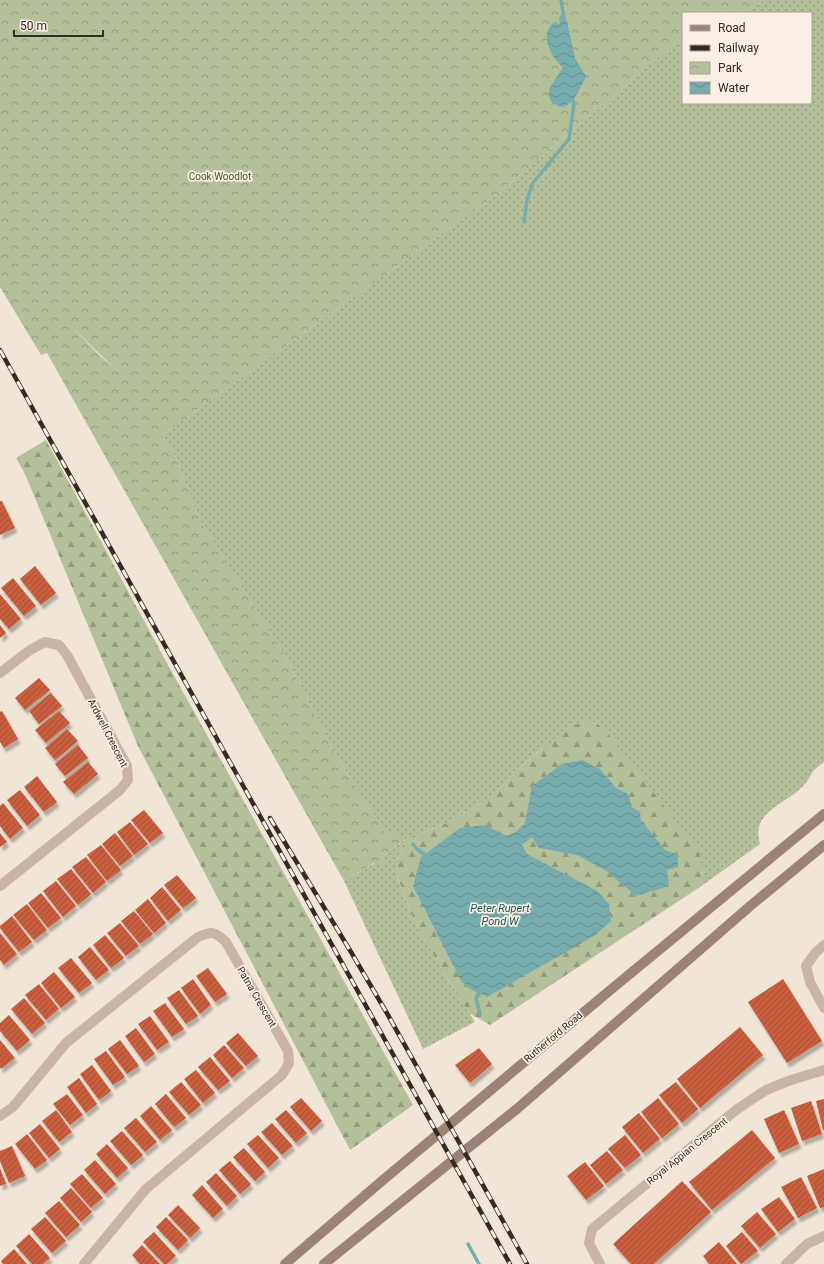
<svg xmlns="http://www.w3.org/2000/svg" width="824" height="1264" font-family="Roboto,sans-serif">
<defs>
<pattern id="grass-dots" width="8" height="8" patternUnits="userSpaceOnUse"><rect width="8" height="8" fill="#b3c099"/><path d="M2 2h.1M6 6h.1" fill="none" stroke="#929c7d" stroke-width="1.8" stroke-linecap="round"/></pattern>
<pattern id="forest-firs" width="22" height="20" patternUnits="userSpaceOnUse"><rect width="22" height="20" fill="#b3c099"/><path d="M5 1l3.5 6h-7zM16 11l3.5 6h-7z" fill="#929c7d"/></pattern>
<pattern id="park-crowns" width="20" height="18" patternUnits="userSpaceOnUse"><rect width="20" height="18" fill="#b3c099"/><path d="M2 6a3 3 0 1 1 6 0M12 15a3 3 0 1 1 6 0" fill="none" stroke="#929c7d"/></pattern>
<pattern id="water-waves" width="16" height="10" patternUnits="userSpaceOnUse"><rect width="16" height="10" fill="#77acae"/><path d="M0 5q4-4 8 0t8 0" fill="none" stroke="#628c8d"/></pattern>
<pattern id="building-hatch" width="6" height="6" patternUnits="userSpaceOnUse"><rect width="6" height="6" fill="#c66041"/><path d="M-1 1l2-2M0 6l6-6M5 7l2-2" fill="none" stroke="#a24f36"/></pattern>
<filter id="shadow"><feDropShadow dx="2.5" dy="4.5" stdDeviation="1" flood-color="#0004"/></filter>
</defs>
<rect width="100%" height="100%" fill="#f1e5d8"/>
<path fill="url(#grass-dots)" d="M765,0H824V762C821,765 817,767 814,770C810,775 808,781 804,785C786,805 750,811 760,844L700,887L703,869L543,748L514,772L502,787L486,800L447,823L405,839L398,860L397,877L414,921L448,980L475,1022L423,1049L344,881L375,863L384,861L382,857L404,840L397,834L385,833L334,752L286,657L199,519L176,458L162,435L500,192L615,95L675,43L683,38V103H811V13H743Z"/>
<g fill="url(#forest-firs)">
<polygon points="46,440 168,665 413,1105 350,1150 138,746 25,474 16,458"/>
<polygon points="585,721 596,722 611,737 699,851 703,869 700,887 490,1025 469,1013 442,970 414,921 397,876 398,860 405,839 447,823 486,800 502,787 514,772 569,727"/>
</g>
<path fill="url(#park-crowns)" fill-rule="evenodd" d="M0,0H765L743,13H683V38L675,43L615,95L500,192L162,435L176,458L199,519L286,657L334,752L385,833L397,834L405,839L382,857L385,861L377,866L374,863L344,881L47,353L41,355L0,287ZM71,326L118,372L97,353Z"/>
<g fill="url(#water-waves)">
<path d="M563,12L565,13L575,58L586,77L573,101L564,107C553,105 548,102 549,89L563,67C551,59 538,31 555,22L560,25L559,18Z"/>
<polygon points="582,760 600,769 616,788 628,794 632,807 640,812 641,820 665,850 678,855 678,867 667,870 669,886 636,896 607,871 577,855 539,848 532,837 522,845 527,854 597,891 609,904 611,921 594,936 487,997 470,989 461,981 413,886 421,857 460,828 485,825 506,836 516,832 525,823 532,786 562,764"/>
</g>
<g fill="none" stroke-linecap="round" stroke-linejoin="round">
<g stroke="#77acae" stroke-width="3.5">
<polyline points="561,0 563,12"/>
<polyline points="524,222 527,200 533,183 569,139 574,104 573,101"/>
<polyline points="413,844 417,849 428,857"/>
<polyline points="480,1014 476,998 481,989"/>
<polyline points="468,1244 479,1264"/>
</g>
</g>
<g fill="url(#building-hatch)" filter="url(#shadow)">
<polygon points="0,501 2,501 15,528 0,535"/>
<polygon points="35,566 56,593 41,605 20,579"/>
<polygon points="13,578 36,606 24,616 1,588"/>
<polygon points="0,594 21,619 9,629 0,619"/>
<polygon points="0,625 6,633 0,638"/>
<polygon points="39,678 50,690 25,710 15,698"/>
<polygon points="51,693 62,706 39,724 29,711"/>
<polygon points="2,711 18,739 4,748 0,742 0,712"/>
<polygon points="59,711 70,723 46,743 35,730"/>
<polygon points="67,729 78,741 55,760 45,748"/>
<polygon points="78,745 88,758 65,776 55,764"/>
<polygon points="88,762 98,774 74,794 63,782"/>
<polygon points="37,776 57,802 44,812 24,787"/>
<polygon points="20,790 40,815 27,826 7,800"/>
<polygon points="3,803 23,828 10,839 0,826 0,806"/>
<polygon points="144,810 163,833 150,843 131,820"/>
<polygon points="130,822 148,844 134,855 117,832"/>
<polygon points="0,833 7,842 0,847"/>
<polygon points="115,833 133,856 120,866 102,844"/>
<polygon points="101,845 121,870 107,881 87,855"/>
<polygon points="86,857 106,882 93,893 72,867"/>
<polygon points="71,869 91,894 78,905 57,879"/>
<polygon points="177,875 196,898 183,908 164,885"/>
<polygon points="56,881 76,906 63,917 43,891"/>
<polygon points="162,887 181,910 168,921 150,898"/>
<polygon points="41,893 61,918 48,928 28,903"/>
<polygon points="148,899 166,923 154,933 135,910"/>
<polygon points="27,904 47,930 34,940 13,915"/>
<polygon points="134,911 153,934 140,944 121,921"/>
<polygon points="12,916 32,942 19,952 0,928 0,926"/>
<polygon points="120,923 139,946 126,956 107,933"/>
<polygon points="0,933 17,954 4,965 0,960"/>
<polygon points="105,935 124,958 111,968 93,945"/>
<polygon points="90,947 109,970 96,980 78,957"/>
<polygon points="71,958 92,983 79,993 58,968"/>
<polygon points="208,968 227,994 215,1002 196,976"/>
<polygon points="54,972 75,997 61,1008 41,983"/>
<polygon points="193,979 211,1005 200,1014 181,988"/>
<polygon points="783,979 822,1041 787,1063 748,1002"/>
<polygon points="39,984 59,1009 46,1020 25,995"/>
<polygon points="179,990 198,1016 186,1024 167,998"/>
<polygon points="24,998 45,1023 32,1034 11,1009"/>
<polygon points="165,1003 184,1029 172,1037 153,1011"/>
<polygon points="9,1015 30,1040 17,1051 0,1031 0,1023"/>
<polygon points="150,1016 169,1042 157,1050 138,1024"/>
<polygon points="740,1027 763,1055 700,1108 677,1079"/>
<polygon points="136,1028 155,1054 144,1062 125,1036"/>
<polygon points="238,1033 258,1056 246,1066 226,1043"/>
<polygon points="0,1040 15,1058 1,1069 0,1067"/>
<polygon points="120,1040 139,1066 127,1074 108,1049"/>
<polygon points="224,1045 244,1068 232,1078 213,1055"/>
<polygon points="479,1048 492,1064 470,1083 455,1065"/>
<polygon points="106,1051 125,1077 113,1085 94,1059"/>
<polygon points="210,1057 230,1081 218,1090 198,1067"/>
<polygon points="92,1065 111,1091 99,1100 80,1074"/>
<polygon points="196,1070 215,1093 203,1103 184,1079"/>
<polygon points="79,1078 97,1104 86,1113 67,1087"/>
<polygon points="181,1082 201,1105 189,1115 169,1092"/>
<polygon points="676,1082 698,1109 682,1123 659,1095"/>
<polygon points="67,1094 83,1115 70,1125 53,1104"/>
<polygon points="166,1094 186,1118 174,1127 155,1104"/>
<polygon points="301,1098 322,1121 311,1131 290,1107"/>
<polygon points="658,1098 679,1124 662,1138 641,1112"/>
<polygon points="824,1099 824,1130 823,1130 816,1101"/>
<polygon points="811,1101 822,1134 802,1141 791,1108"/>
<polygon points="151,1106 172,1130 160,1140 140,1116"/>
<polygon points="56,1110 72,1132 59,1142 42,1121"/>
<polygon points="286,1110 307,1133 296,1143 275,1119"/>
<polygon points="784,1110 799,1144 779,1153 764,1119"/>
<polygon points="639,1113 660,1139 643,1153 622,1127"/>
<polygon points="136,1118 157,1142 145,1152 124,1128"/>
<polygon points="272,1123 293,1146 282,1155 261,1132"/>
<polygon points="40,1124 60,1149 49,1158 29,1133"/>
<polygon points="752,1130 775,1158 712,1210 689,1182"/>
<polygon points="122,1131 143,1155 131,1165 110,1141"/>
<polygon points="27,1134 47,1160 35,1169 15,1144"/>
<polygon points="258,1135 279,1158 268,1168 247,1144"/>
<polygon points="625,1135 641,1155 625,1168 608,1149"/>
<polygon points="107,1144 128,1168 117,1178 96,1154"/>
<polygon points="12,1146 25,1176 9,1183 0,1161 0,1151"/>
<polygon points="244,1148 265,1172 255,1181 233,1157"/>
<polygon points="607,1151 623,1170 606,1184 590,1165"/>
<polygon points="95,1160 116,1184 105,1194 84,1170"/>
<polygon points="230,1161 251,1184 240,1194 219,1170"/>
<polygon points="585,1162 604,1186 586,1200 567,1176"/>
<polygon points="0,1168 6,1184 0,1186"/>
<polygon points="824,1169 824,1207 820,1208 807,1176"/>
<polygon points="216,1173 237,1196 227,1206 206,1182"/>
<polygon points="82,1174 103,1198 91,1208 70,1184"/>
<polygon points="801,1177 817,1208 798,1218 781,1187"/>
<polygon points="682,1181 711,1212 654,1264 631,1264 613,1244"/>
<polygon points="202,1185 223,1209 213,1218 192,1195"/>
<polygon points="71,1188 92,1212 81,1222 60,1198"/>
<polygon points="779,1197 795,1219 778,1232 761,1209"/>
<polygon points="59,1201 80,1225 66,1237 45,1213"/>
<polygon points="178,1205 200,1228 190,1238 168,1215"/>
<polygon points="757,1212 776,1234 760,1248 741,1226"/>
<polygon points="45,1217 66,1241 52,1253 31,1229"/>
<polygon points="166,1217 188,1240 178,1250 156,1227"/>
<polygon points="154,1232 176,1256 167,1264 164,1264 143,1242"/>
<polygon points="742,1232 758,1251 741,1264 726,1246"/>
<polygon points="29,1234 50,1258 43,1264 32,1264 16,1246"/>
<polygon points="719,1242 737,1264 709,1264 703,1256"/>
<polygon points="142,1245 160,1264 140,1264 132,1255"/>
<polygon points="14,1249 27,1264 3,1264 1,1261"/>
</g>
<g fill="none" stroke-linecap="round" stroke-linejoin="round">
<g stroke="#c9b5a5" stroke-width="10">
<polyline points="0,673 30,650 45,642 59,645 67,655 127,766 128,780 120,790 0,886"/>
<polyline points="824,945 816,952 806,966 810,982 824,1008"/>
<path d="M0,1116L13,1107L66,1043L198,937C212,931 214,931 226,942L288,1051L289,1063L282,1075L146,1189L84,1264"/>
<polyline points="600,1264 589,1243 592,1229 736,1110 766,1090 791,1080 824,1070"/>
<polyline points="786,1264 807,1244 824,1236"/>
</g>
<g stroke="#9c8376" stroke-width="10">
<polyline points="285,1264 383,1180 614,987 824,814"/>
<polyline points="324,1264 518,1108 749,907 824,845"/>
</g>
<defs>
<g id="rail">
<polyline points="0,350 510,1264"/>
<polyline points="270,818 351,952 388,1015 527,1264"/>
</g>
</defs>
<use href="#rail" stroke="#342a26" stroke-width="4.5"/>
<use href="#rail" stroke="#f9efe4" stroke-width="3" stroke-dasharray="9" stroke-linecap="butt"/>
</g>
<g text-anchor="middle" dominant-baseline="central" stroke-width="3.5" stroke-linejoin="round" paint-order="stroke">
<g font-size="10" fill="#44532a" stroke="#f9efe4">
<text x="220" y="176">Cook Woodlot</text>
</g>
<g font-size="10" fill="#342a26" stroke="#f9efe4">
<text transform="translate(108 733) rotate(63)">Ardwell Crescent</text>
<text transform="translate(257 997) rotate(60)">Patna Crescent</text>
<text transform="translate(553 1037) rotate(-40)">Rutherford Road</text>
<text transform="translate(687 1151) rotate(-39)">Royal Appian Crescent</text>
</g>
<g font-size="11" font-style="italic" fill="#1c5356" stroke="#f9efe4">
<text x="500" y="908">Peter Rupert<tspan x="500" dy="13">Pond W</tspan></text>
</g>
</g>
<rect x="682" y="12" width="130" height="92" fill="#f9efe4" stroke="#aaa098"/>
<rect x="690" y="25" width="20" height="6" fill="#9c8376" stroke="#aaa098"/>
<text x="718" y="32" font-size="12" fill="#342a26">Road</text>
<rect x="690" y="45" width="20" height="6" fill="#342a26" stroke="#aaa098"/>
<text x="718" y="52" font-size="12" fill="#342a26">Railway</text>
<rect x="690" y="62" width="20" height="12" fill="url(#park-crowns)" stroke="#aaa098"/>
<text x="718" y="72" font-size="12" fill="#342a26">Park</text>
<rect x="690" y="82" width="20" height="12" fill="url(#water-waves)" stroke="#aaa098"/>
<text x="718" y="92" font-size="12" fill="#342a26">Water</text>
<path d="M14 30v6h89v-6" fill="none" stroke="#342a26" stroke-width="2"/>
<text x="20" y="30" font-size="12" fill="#342a26" stroke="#f9efe4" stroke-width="3" paint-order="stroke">50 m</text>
</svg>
